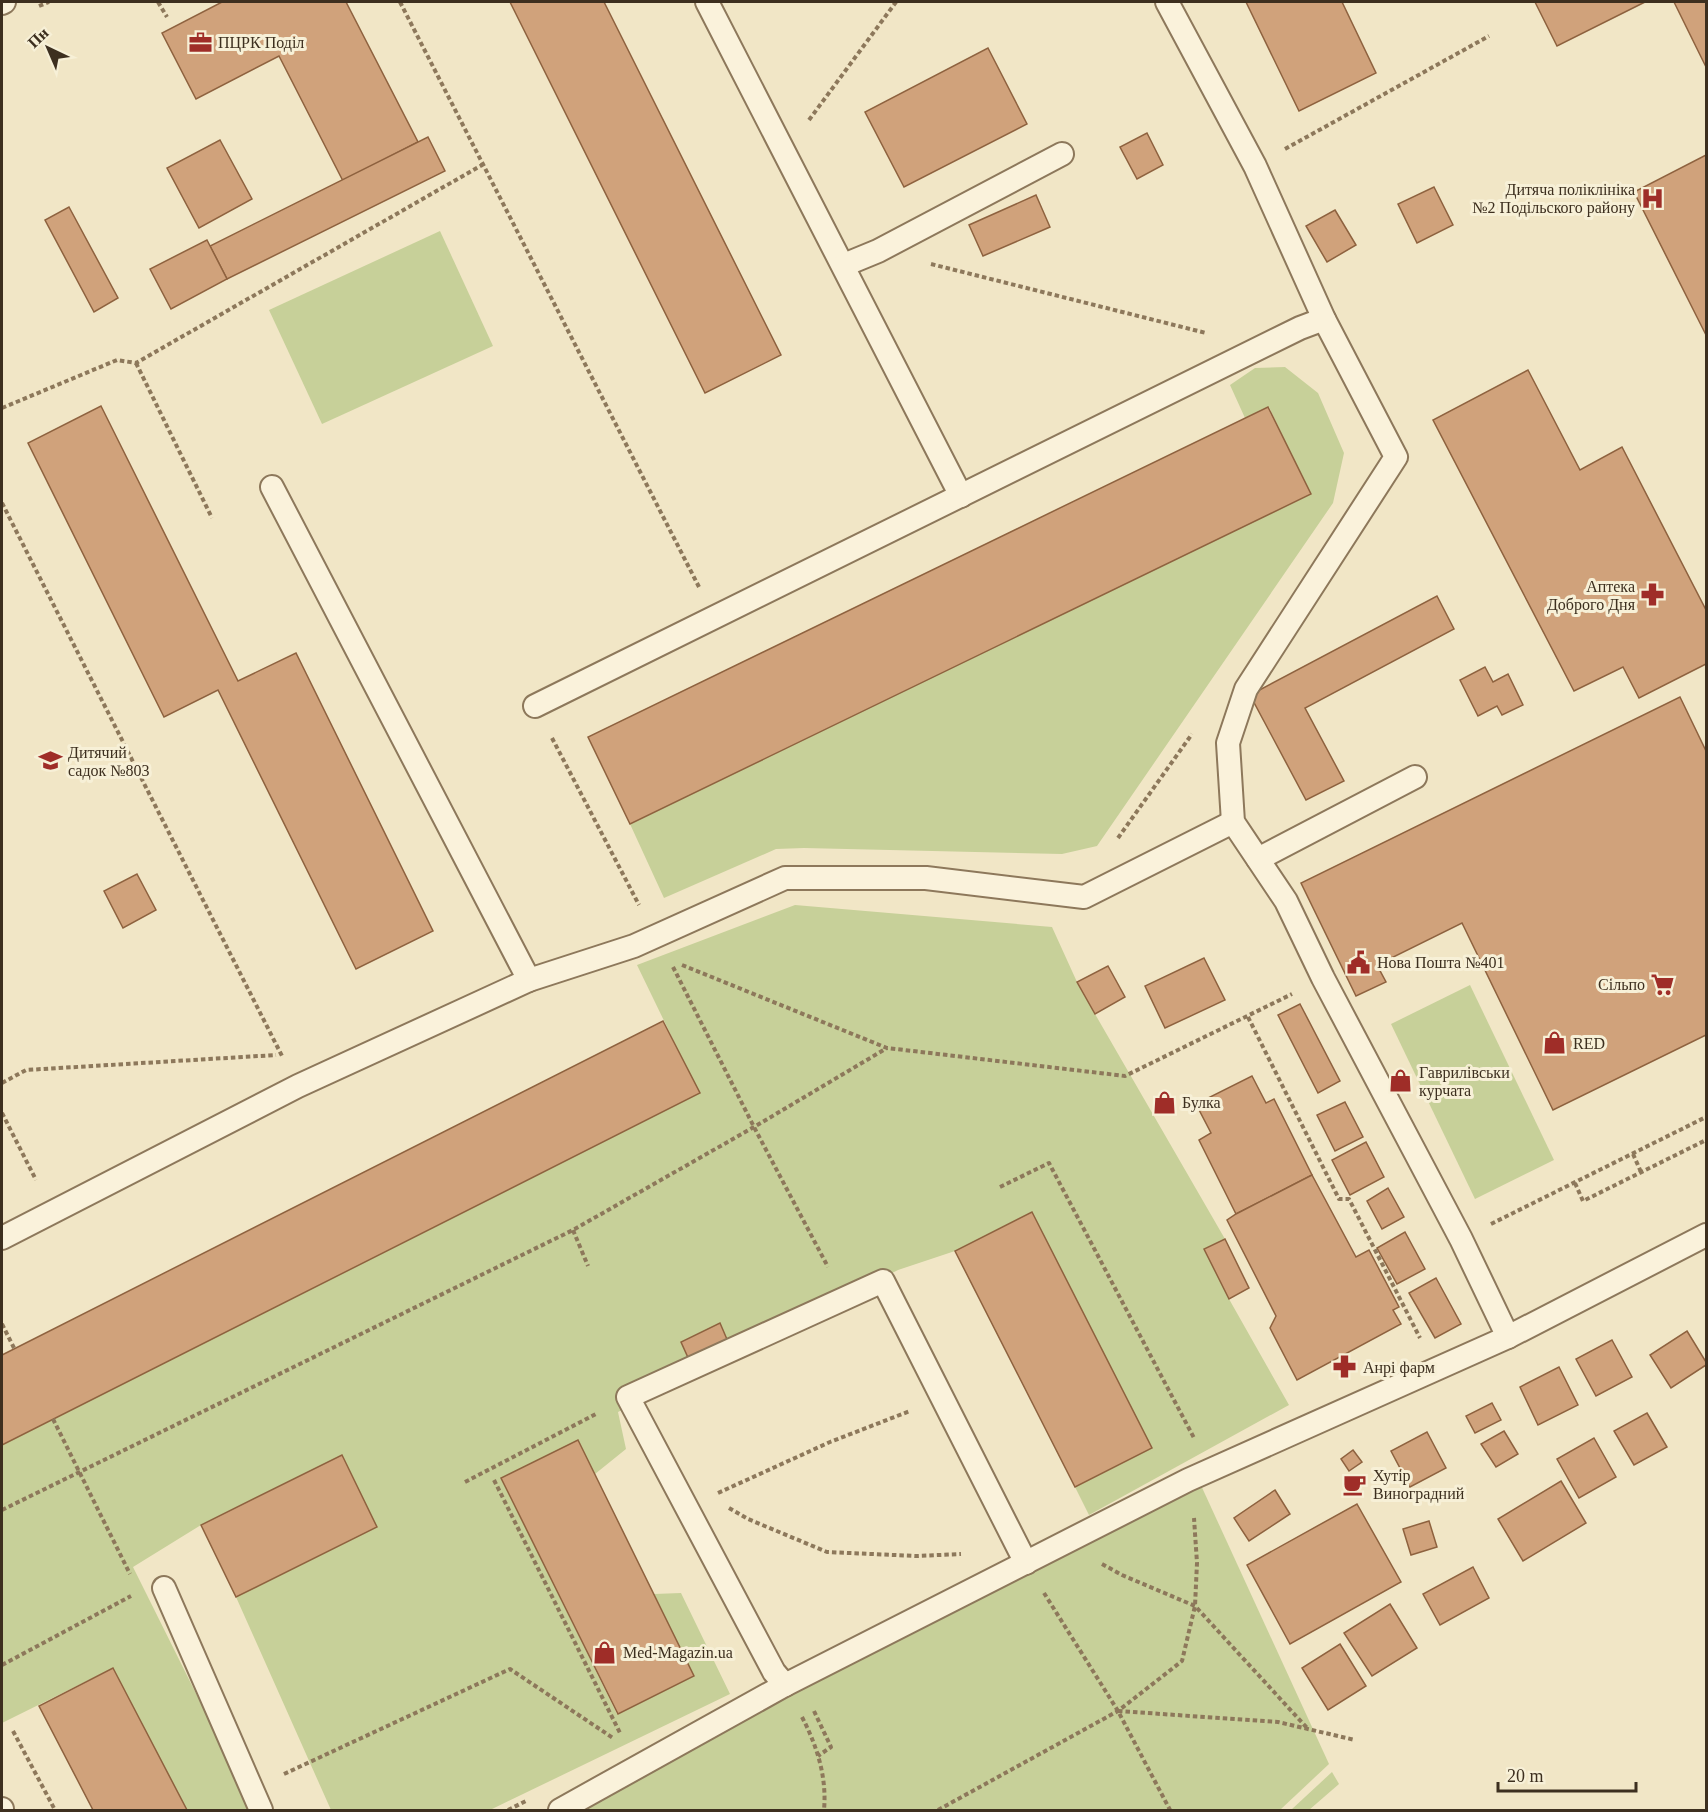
<svg xmlns="http://www.w3.org/2000/svg" width="1708" height="1812" font-family="Georgia,serif">
<rect width="100%" height="100%" fill="#f1e6c6"/>
<g fill="#c7d099">
<polygon points="440,231 493,346 322,424 269,310"/>
<polygon points="1285,367 1318,393 1344,453 1333,503 1097,846 1062,854 804,848 776,849 664,898 630,824 1310,494 1269,407 1245,418 1230,385 1255,368"/>
<polygon points="795,905 1052,927 1077,982 1095,1014 1225,1239 1204,1249 1229,1299 1289,1405 1089,1515 1075,1487 1152,1448 1032,1212 955,1251 898,1270 618,1412 626,1449 595,1474 501,1478 617,1714 694,1676 654,1594 681,1593 730,1694 490,1810 331,1810 236,1597 377,1527 342,1455 201,1525 133,1567 254,1810 187,1810 113,1668 2,1723 2,1445 699,1093 637,965"/>
<polygon points="1470,985 1554,1160 1475,1199 1391,1024"/>
<polygon points="1199,1481 1329,1764 1280,1810 573,1810 964,1599"/>
<polygon points="1332,1772 1339,1784 1309,1810 1291,1810"/>
</g>
<g fill="#d0a27b" stroke="#8e623f" stroke-width="1.5">
<polygon points="222,2 346,2 418,142 343,181 279,56 196,99 162,33"/>
<polygon points="510,2 604,2 781,355 705,393"/>
<polygon points="1246,2 1342,2 1376,73 1299,111"/>
<polygon points="1535,2 1645,2 1557,46"/>
<polygon points="1674,2 1706,2 1706,67"/>
<polygon points="988,48 1027,124 904,187 865,112"/>
<polygon points="1147,133 1163,165 1137,179 1120,147"/>
<polygon points="428,137 445,171 227,279 210,246"/>
<polygon points="220,140 252,199 199,228 167,168"/>
<polygon points="1706,155 1706,335 1634,192"/>
<polygon points="1434,187 1453,225 1417,243 1398,204"/>
<polygon points="1036,195 1050,227 983,256 969,225"/>
<polygon points="69,207 118,298 94,312 45,220"/>
<polygon points="1335,210 1356,245 1327,262 1306,226"/>
<polygon points="207,240 227,279 171,309 150,269"/>
<polygon points="1528,370 1580,470 1622,447 1706,610 1706,664 1639,698 1623,667 1574,691 1433,420"/>
<polygon points="101,406 238,681 296,653 433,931 356,969 218,690 164,717 28,443"/>
<polygon points="1268,407 1311,494 630,824 588,737"/>
<polygon points="1437,596 1454,629 1305,708 1344,781 1306,800 1250,695"/>
<polygon points="1485,667 1493,682 1508,674 1523,705 1502,715 1497,706 1478,716 1460,680"/>
<polygon points="1680,697 1706,751 1706,1035 1553,1110 1462,923 1377,965 1386,982 1356,996 1301,883"/>
<polygon points="137,874 156,910 123,928 104,891"/>
<polygon points="1204,958 1225,1000 1165,1028 1145,986"/>
<polygon points="1108,966 1125,997 1095,1014 1077,982"/>
<polygon points="1300,1004 1340,1081 1318,1093 1278,1015"/>
<polygon points="663,1021 700,1093 2,1445 2,1355"/>
<polygon points="1252,1076 1266,1103 1274,1099 1312,1175 1236,1214 1199,1140 1211,1133 1196,1104"/>
<polygon points="1345,1102 1363,1137 1335,1151 1317,1115"/>
<polygon points="1366,1142 1384,1177 1350,1195 1332,1160"/>
<polygon points="1312,1175 1356,1257 1369,1250 1399,1307 1393,1310 1401,1324 1297,1380 1270,1328 1276,1316 1227,1220 1236,1214"/>
<polygon points="1388,1188 1404,1217 1382,1229 1367,1201"/>
<polygon points="1032,1212 1152,1448 1075,1487 955,1251"/>
<polygon points="1405,1232 1425,1269 1397,1284 1377,1248"/>
<polygon points="1225,1239 1249,1288 1229,1299 1204,1249"/>
<polygon points="1436,1278 1461,1324 1435,1338 1409,1293"/>
<polygon points="720,1323 729,1344 690,1362 681,1342"/>
<polygon points="1687,1331 1706,1362 1706,1365 1671,1388 1650,1355"/>
<polygon points="1612,1340 1632,1377 1596,1396 1576,1359"/>
<polygon points="1559,1367 1578,1405 1538,1425 1520,1387"/>
<polygon points="1492,1403 1501,1420 1475,1433 1466,1416"/>
<polygon points="1647,1413 1667,1447 1634,1465 1614,1431"/>
<polygon points="1504,1431 1518,1454 1496,1467 1481,1444"/>
<polygon points="1427,1432 1446,1468 1410,1487 1391,1451"/>
<polygon points="1594,1438 1616,1477 1579,1498 1557,1459"/>
<polygon points="578,1440 694,1676 618,1714 501,1478"/>
<polygon points="1353,1450 1362,1462 1349,1471 1341,1459"/>
<polygon points="342,1455 377,1527 236,1597 201,1525"/>
<polygon points="1561,1481 1586,1523 1523,1561 1498,1519"/>
<polygon points="1275,1490 1290,1514 1249,1541 1234,1518"/>
<polygon points="1357,1504 1401,1582 1290,1644 1247,1565"/>
<polygon points="1429,1521 1437,1547 1411,1555 1403,1529"/>
<polygon points="1473,1567 1489,1598 1440,1625 1423,1594"/>
<polygon points="1390,1604 1417,1648 1372,1676 1344,1633"/>
<polygon points="1340,1644 1366,1686 1328,1710 1302,1668"/>
<polygon points="113,1668 187,1810 93,1810 39,1706"/>
</g>
<g fill="none" stroke-linecap="round" stroke-linejoin="round">
<defs>
<g id="lane">
<polyline points="707,2 961,496"/>
<polyline points="1167,2 1255,166 1324,319 1396,457 1246,689 1228,743 1233,822 1286,901 1323,978 1461,1239 1508,1337"/>
<polyline points="2,3 4,2"/>
<polyline points="844,265 878,251 1062,154"/>
<polyline points="272,487 529,980"/>
<polyline points="535,706 1300,328 1324,319"/>
<polyline points="1258,859 1415,777"/>
<polyline points="2,1238 298,1086 529,980 634,946 785,878 926,878 1084,897 1233,822"/>
<polyline points="164,1588 261,1810"/>
<polyline points="785,1685 774,1672 628,1397 883,1281 1026,1563"/>
<polyline points="2,1809 2,1810"/>
<polyline points="560,1810 785,1685 1188,1480 1508,1337 1706,1235"/>
</g>
</defs>
<use href="#lane" stroke="#8d785b" stroke-width="26"/>
<g stroke="#8d785b" stroke-width="4" stroke-dasharray="4.5 3" stroke-linecap="butt">
<polyline points="158,2 167,17"/>
<polyline points="400,2 699,587"/>
<polyline points="39,6 49,2"/>
<polyline points="809,120 896,2"/>
<polyline points="1285,149 1489,36"/>
<polyline points="931,264 1206,333"/>
<polyline points="136,363 212,518"/>
<polyline points="2,408 117,360 136,363 482,165"/>
<polyline points="2,503 282,1056"/>
<polyline points="552,738 639,905"/>
<polyline points="1118,838 1192,734"/>
<polyline points="682,965 887,1048 1125,1076 1292,994"/>
<polyline points="673,967 754,1127 828,1267"/>
<polyline points="1248,1017 1339,1199 1349,1199 1420,1338"/>
<polyline points="2,1083 26,1070 276,1055"/>
<polyline points="2,1113 36,1180"/>
<polyline points="1633,1154 1641,1172"/>
<polyline points="1575,1183 1583,1201 1706,1140"/>
<polyline points="1000,1187 1049,1163 1194,1438"/>
<polyline points="1491,1224 1706,1117"/>
<polyline points="573,1230 588,1266"/>
<polyline points="2,1324 14,1348"/>
<polyline points="53,1419 130,1574"/>
<polyline points="494,1480 621,1735"/>
<polyline points="465,1482 596,1414"/>
<polyline points="718,1493 830,1442 910,1411"/>
<polyline points="729,1508 748,1519 827,1552 917,1556 961,1554"/>
<polyline points="2,1510 573,1230 754,1127 887,1048"/>
<polyline points="1102,1564 1122,1575 1195,1606 1308,1729"/>
<polyline points="1044,1593 1118,1711 1170,1810"/>
<polyline points="2,1665 131,1596"/>
<polyline points="814,1711 831,1747 818,1756"/>
<polyline points="1118,1711 1278,1722 1355,1740"/>
<path d="M802,1717C817,1746 827,1777 824,1810"/>
<polyline points="13,1731 55,1810"/>
<polyline points="284,1774 510,1669 613,1738"/>
<polyline points="508,1810 526,1801"/>
<polyline points="938,1810 1118,1711 1182,1661 1195,1606 1197,1563 1194,1518"/>
</g>
<use href="#lane" stroke="#faf2db" stroke-width="22"/>
</g>
<defs>
<symbol id="office-bare" viewBox="-9 -9 18 18"><path d="M-6-3h4V-5.5h4V-3h4V5H-6ZM-1-4.5V-3h2v-1.5ZM-6 0V1H6V0Z" fill="#9f2d28" stroke="#f7f0d7" stroke-width="2.5" paint-order="stroke"/></symbol>
<symbol id="hospital-bare" viewBox="-9 -9 18 18"><path d="M-5-5h3v3.5h4V-5h3V5h-3V1.5h-4V5h-3Z" fill="#9f2d28" stroke="#f7f0d7" stroke-width="2.5" paint-order="stroke"/></symbol>
<symbol id="pharmacy-bare" viewBox="-9 -9 18 18"><path d="M-2-6h4v4h4v4h-4v4h-4v-4h-4v-4h4Z" fill="#9f2d28" stroke="#f7f0d7" stroke-width="2.5" paint-order="stroke"/></symbol>
<symbol id="school-bare" viewBox="-9 -9 18 18"><path d="M0-5L7-2L0 1L-7-2ZM-4 1L0 2.5L4 1V4Q0 6-4 4Z" fill="#9f2d28" stroke="#f7f0d7" stroke-width="2.5" paint-order="stroke"/></symbol>
<symbol id="civic-bare" viewBox="-9 -9 18 18"><path d="M-.6-6.5H3V-4.5H.6V-3L4-1V1h2V6H-6V1h2V-1L-.6-3ZM-1.2 2.5V6h2.4V2.5Z" fill="#9f2d28" stroke="#f7f0d7" stroke-width="2.5" paint-order="stroke"/></symbol>
<symbol id="supermarket-bare" viewBox="-9 -9 18 18"><path d="M-6-5.5h2.5l.6 2H6L4.5 2H-2.5L-4.4-4H-6ZM-1.5 3.2a1.3 1.3 0 1 0 .1 0ZM3 3.2a1.3 1.3 0 1 0 .1 0Z" fill="#9f2d28" stroke="#f7f0d7" stroke-width="2.5" paint-order="stroke"/></symbol>
<symbol id="shop-bare" viewBox="-9 -9 18 18"><path d="M-5-2.5h2.3a2.7 3.5 0 0 1 5.4 0H5L5.5 6h-11ZM-1.5-2.5h3a1.5 2.3 0 0 0-3 0Z" fill="#9f2d28" stroke="#f7f0d7" stroke-width="2.5" paint-order="stroke"/></symbol>
<symbol id="cafe-bare" viewBox="-9 -9 18 18"><path d="M-5.5-4.5H6V0H3Q3 3.5 0 3.5H-2.5Q-5.5 3.5-5.5 0ZM3-3.2v2h1.7v-2ZM-6 4.5H4V6H-6Z" fill="#9f2d28" stroke="#f7f0d7" stroke-width="2.5" paint-order="stroke"/></symbol>
</defs>
<g fill-rule="evenodd">
<use href="#office-bare" x="184" y="26" width="33" height="33"/>
<use href="#hospital-bare" x="1636" y="182" width="33" height="33"/>
<use href="#pharmacy-bare" x="1636" y="578" width="33" height="33"/>
<use href="#school-bare" x="34" y="744" width="33" height="33"/>
<use href="#civic-bare" x="1342" y="946" width="33" height="33"/>
<use href="#supermarket-bare" x="1646" y="968" width="33" height="33"/>
<use href="#shop-bare" x="1538" y="1026" width="33" height="33"/>
<use href="#shop-bare" x="1384" y="1064" width="33" height="33"/>
<use href="#shop-bare" x="1148" y="1086" width="33" height="33"/>
<use href="#pharmacy-bare" x="1328" y="1350" width="33" height="33"/>
<use href="#cafe-bare" x="1338" y="1468" width="33" height="33"/>
<use href="#shop-bare" x="588" y="1636" width="33" height="33"/>
</g>
<g text-anchor="middle" dominant-baseline="central" stroke-width="6" stroke-linejoin="round" paint-order="stroke">
<g font-size="16" fill="#3d2f1f" stroke="#f7f0d7" text-anchor="start">
<text x="218" y="42">ПЦРК Поділ</text>
<text x="1635" y="189" text-anchor="end">Дитяча поліклініка<tspan x="1635" dy="18">№2 Подільского району</tspan></text>
<text x="1635" y="586" text-anchor="end">Аптека<tspan x="1635" dy="18">Доброго Дня</tspan></text>
<text x="68" y="752">Дитячий<tspan x="68" dy="18">садок №803</tspan></text>
<text x="1377" y="962">Нова Пошта №401</text>
<text x="1645" y="984" text-anchor="end">Сільпо</text>
<text x="1573" y="1043">RED</text>
<text x="1419" y="1072">Гаврилівськи<tspan x="1419" dy="18">курчата</tspan></text>
<text x="1182" y="1102">Булка</text>
<text x="1363" y="1367">Анрі фарм</text>
<text x="1373" y="1475">Хутір<tspan x="1373" dy="18">Виноградний</tspan></text>
<text x="623" y="1652">Med-Magazin.ua</text>
</g>
</g>
<rect width="1708" height="1812" fill="none" stroke="#3d2f1f" stroke-width="6"/>
<g transform="translate(48 48) rotate(316)" stroke="#f7f0d7" stroke-width="4.5" paint-order="stroke">
<path d="M0-4.5L10 22L0 15L-10 22Z" fill="#3d2f1f"/>
<text y="-9" font-size="16" font-weight="bold" text-anchor="middle" fill="#3d2f1f">Пн</text>
</g>
<path d="M1498 1782v9h138v-9" fill="none" stroke="#3d2f1f" stroke-width="3"/>
<text x="1507" y="1782" font-size="18" fill="#3d2f1f" stroke="#f7f0d7" stroke-width="4.5" paint-order="stroke">20 m</text>
</svg>
